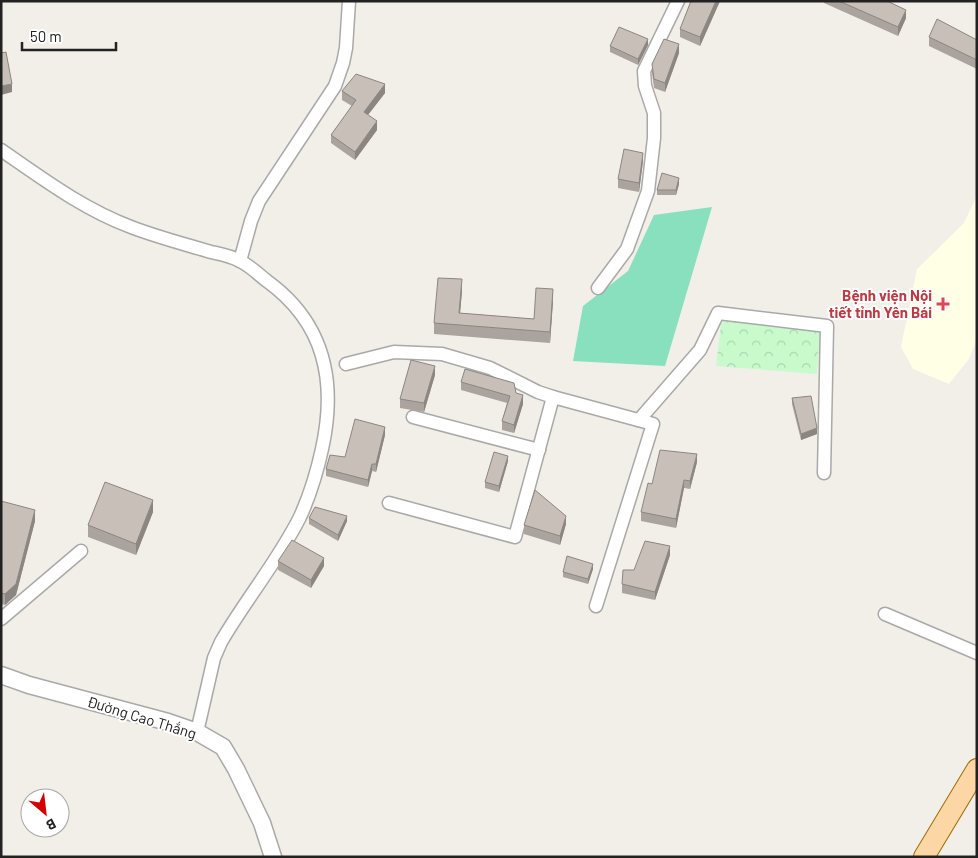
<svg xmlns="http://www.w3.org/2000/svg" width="978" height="858" font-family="Barlow,sans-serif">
<defs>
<pattern id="park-crowns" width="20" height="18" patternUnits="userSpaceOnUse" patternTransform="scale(1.25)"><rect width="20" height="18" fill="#c8facc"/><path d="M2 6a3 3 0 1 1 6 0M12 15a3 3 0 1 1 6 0" fill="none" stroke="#acd6af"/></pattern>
</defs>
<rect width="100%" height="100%" fill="#f2efe9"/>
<polygon fill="#ffffe5" points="977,195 977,339 969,359 949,384 913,369 901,347 917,269 964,223"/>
<polygon fill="url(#park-crowns)" points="725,321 820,329 817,374 716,366 721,324"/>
<polygon fill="#88e0be" points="712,207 665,366 573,361 583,306 628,271 654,215"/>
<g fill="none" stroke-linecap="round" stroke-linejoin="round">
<defs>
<g id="minor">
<path d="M1,150C43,179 83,209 131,227C157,237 184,244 211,252C220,254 231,256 240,261C249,265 258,274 267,281C325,323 337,381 322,449C317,472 310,495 300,517C278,561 246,599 221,642L214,658L197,732"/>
<polyline points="240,261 251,221 259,201 335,86 343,63 346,48 349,1"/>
<polyline points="598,288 627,249 648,191 654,138 654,113 645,86 644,71 678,1"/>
<polyline points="346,364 394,352 442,354 490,368 538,392 553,397 653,424 596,606"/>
<polyline points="413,417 539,450"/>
<polyline points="639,420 700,350 718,313 827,326 824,473"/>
<polyline points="389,503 515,537 553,397"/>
<polyline points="885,614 977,653"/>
<polyline points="1,619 81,551"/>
</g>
<polyline id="tertiary" points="1,675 29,685 168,722 197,732 223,747 236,769 262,823 273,857"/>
<polyline id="primary" points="924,857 977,769"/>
</defs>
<use href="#minor" stroke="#a9a9a9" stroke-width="15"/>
<use href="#tertiary" stroke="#a9a9a9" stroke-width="19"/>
<use href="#primary" stroke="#a06b00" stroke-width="22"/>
<use href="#minor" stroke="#fff" stroke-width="12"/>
<use href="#tertiary" stroke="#fff" stroke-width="16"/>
<use href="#primary" stroke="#fcd6a4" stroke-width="20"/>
</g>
<g fill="#aba49e">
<polygon points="691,1 720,1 700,46 680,37 680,29"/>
<polygon points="824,1 887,1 906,18 898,36 824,3"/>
<polygon points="929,37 977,40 977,69 929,46"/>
<polygon points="648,45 638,65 610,52 610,46"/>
<polygon points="679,53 665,92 654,88 652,73 652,64"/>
<polygon points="342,91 385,93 368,115 377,130 355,160 331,143 331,135 352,106 342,100"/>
<polygon points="643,161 639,192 618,188 618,179"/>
<polygon points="679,184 676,195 657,195 657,190"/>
<polygon points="462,291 460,313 534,319 553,301 550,343 434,334 434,323"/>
<polygon points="435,375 424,412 400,408 400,399"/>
<polygon points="461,382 516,393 523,404 514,433 502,430 502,421 507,403 461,390"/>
<polygon points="792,398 817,434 801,440 792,404"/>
<polygon points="385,435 376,472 372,471 368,487 326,476 326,469 345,457"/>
<polygon points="508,461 499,492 485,488 485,482"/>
<polygon points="697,462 690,489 684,488 676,528 641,521 641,512 652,484"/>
<polygon points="1,501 35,521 16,595 5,605 1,604"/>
<polygon points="153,512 136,555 88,537 88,525"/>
<polygon points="309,518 347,521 338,541 309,524"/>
<polygon points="566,524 560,545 524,534 524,525"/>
<polygon points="670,555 655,600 622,593 622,584 634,570"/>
<polygon points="278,561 324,566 311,588 278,570"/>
<polygon points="593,569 588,584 563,577 563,572"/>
</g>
<g fill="#8b8681">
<polygon points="716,1 720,1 700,46 700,37"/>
<polygon points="906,10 906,18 898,36 898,27"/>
<polygon points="648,39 648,45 638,65 638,59"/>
<polygon points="679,44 679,53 665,92 665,83"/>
<polygon points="12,84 12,92 1,95 1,86"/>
<polygon points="385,84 385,93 364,120 364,112"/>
<polygon points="377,121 377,130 355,160 355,152"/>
<polygon points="643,153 643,161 639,192 639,183"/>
<polygon points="679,178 679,184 676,195 676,190"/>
<polygon points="462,279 462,291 459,325 459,313"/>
<polygon points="553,289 553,301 550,343 550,332"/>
<polygon points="435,366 435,375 424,412 424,403"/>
<polygon points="523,395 523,404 514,433 514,425"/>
<polygon points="385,427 385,435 376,472 376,464"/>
<polygon points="817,428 817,434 801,440 801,434"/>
<polygon points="697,454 697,462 690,489 690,481"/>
<polygon points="508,456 508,461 499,492 499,486"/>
<polygon points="372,464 372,471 368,487 368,480"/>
<polygon points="684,480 684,488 676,528 676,519"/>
<polygon points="153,500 153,512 136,555 136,544"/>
<polygon points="35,510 35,521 16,595 5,605 5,594"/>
<polygon points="347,516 347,521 338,541 338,535"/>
<polygon points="566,516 566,524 560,545 560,536"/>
<polygon points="670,546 670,555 655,600 655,592"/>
<polygon points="324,558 324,566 311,588 311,580"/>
<polygon points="593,564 593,569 588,584 588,579"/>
</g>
<g fill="#c7bfb8" stroke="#8b8681">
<polygon points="691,1 716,1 700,37 680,29"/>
<polygon points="839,1 887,1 906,10 898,27"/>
<polygon points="937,19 977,40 977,60 929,37"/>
<polygon points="619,27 648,39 638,59 610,46"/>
<polygon points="664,39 679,44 665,83 654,79 652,64"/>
<polygon points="6,52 12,84 1,86 1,53"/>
<polygon points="356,74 385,84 364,112 377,121 355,152 331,135 356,100 342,91"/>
<polygon points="624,149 643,153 639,183 618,179"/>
<polygon points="662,173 679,178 676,190 657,190"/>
<polygon points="438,278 462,279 459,313 534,319 536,288 553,289 550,332 434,323"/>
<polygon points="411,360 435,366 424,403 400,399"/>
<polygon points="465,369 514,383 516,393 523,395 514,425 502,421 510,396 461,382"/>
<polygon points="811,396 817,428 801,434 792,398"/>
<polygon points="355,419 385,427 376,464 372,464 368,480 326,469 330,455 345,457"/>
<polygon points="660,450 697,454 690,481 684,480 676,519 641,512 648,483 652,484"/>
<polygon points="494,452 508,456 499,486 485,482"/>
<polygon points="105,482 153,500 136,544 88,525"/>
<polygon points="535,490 566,516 560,536 524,525"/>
<polygon points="1,501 35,510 16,584 5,594 1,593"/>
<polygon points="315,507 347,516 338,535 309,518"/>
<polygon points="292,540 324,558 311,580 278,561"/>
<polygon points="645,541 670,546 655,592 622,584 623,570 634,570"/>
<polygon points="567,556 593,564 588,579 563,572"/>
</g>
<path fill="#e0444e" stroke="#fff" stroke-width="2" d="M940.5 296.5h5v5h5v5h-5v5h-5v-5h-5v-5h5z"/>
<g text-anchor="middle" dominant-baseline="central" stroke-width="4" stroke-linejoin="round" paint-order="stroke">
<g font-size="15" font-weight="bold" fill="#be3a42" stroke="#fff" text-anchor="end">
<text x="932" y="295">Bệnh viện Nội<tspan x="932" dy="17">tiết tỉnh Yên Bái</tspan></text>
</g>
<g font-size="15" fill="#222" stroke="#fff">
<text transform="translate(142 717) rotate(17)">Đường Cao Thắng</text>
</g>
</g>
<rect width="978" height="858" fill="none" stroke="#222222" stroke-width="5"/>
<g transform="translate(45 813) rotate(152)"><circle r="24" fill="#ffffff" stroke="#a7a7a7"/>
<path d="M0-4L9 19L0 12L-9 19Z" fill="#d40000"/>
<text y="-8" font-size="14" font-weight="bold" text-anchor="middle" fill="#222222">B</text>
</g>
<path d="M22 42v8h94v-8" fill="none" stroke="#222222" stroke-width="2.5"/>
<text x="30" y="42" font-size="15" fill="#222222" stroke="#ffffff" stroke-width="4" paint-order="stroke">50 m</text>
</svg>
